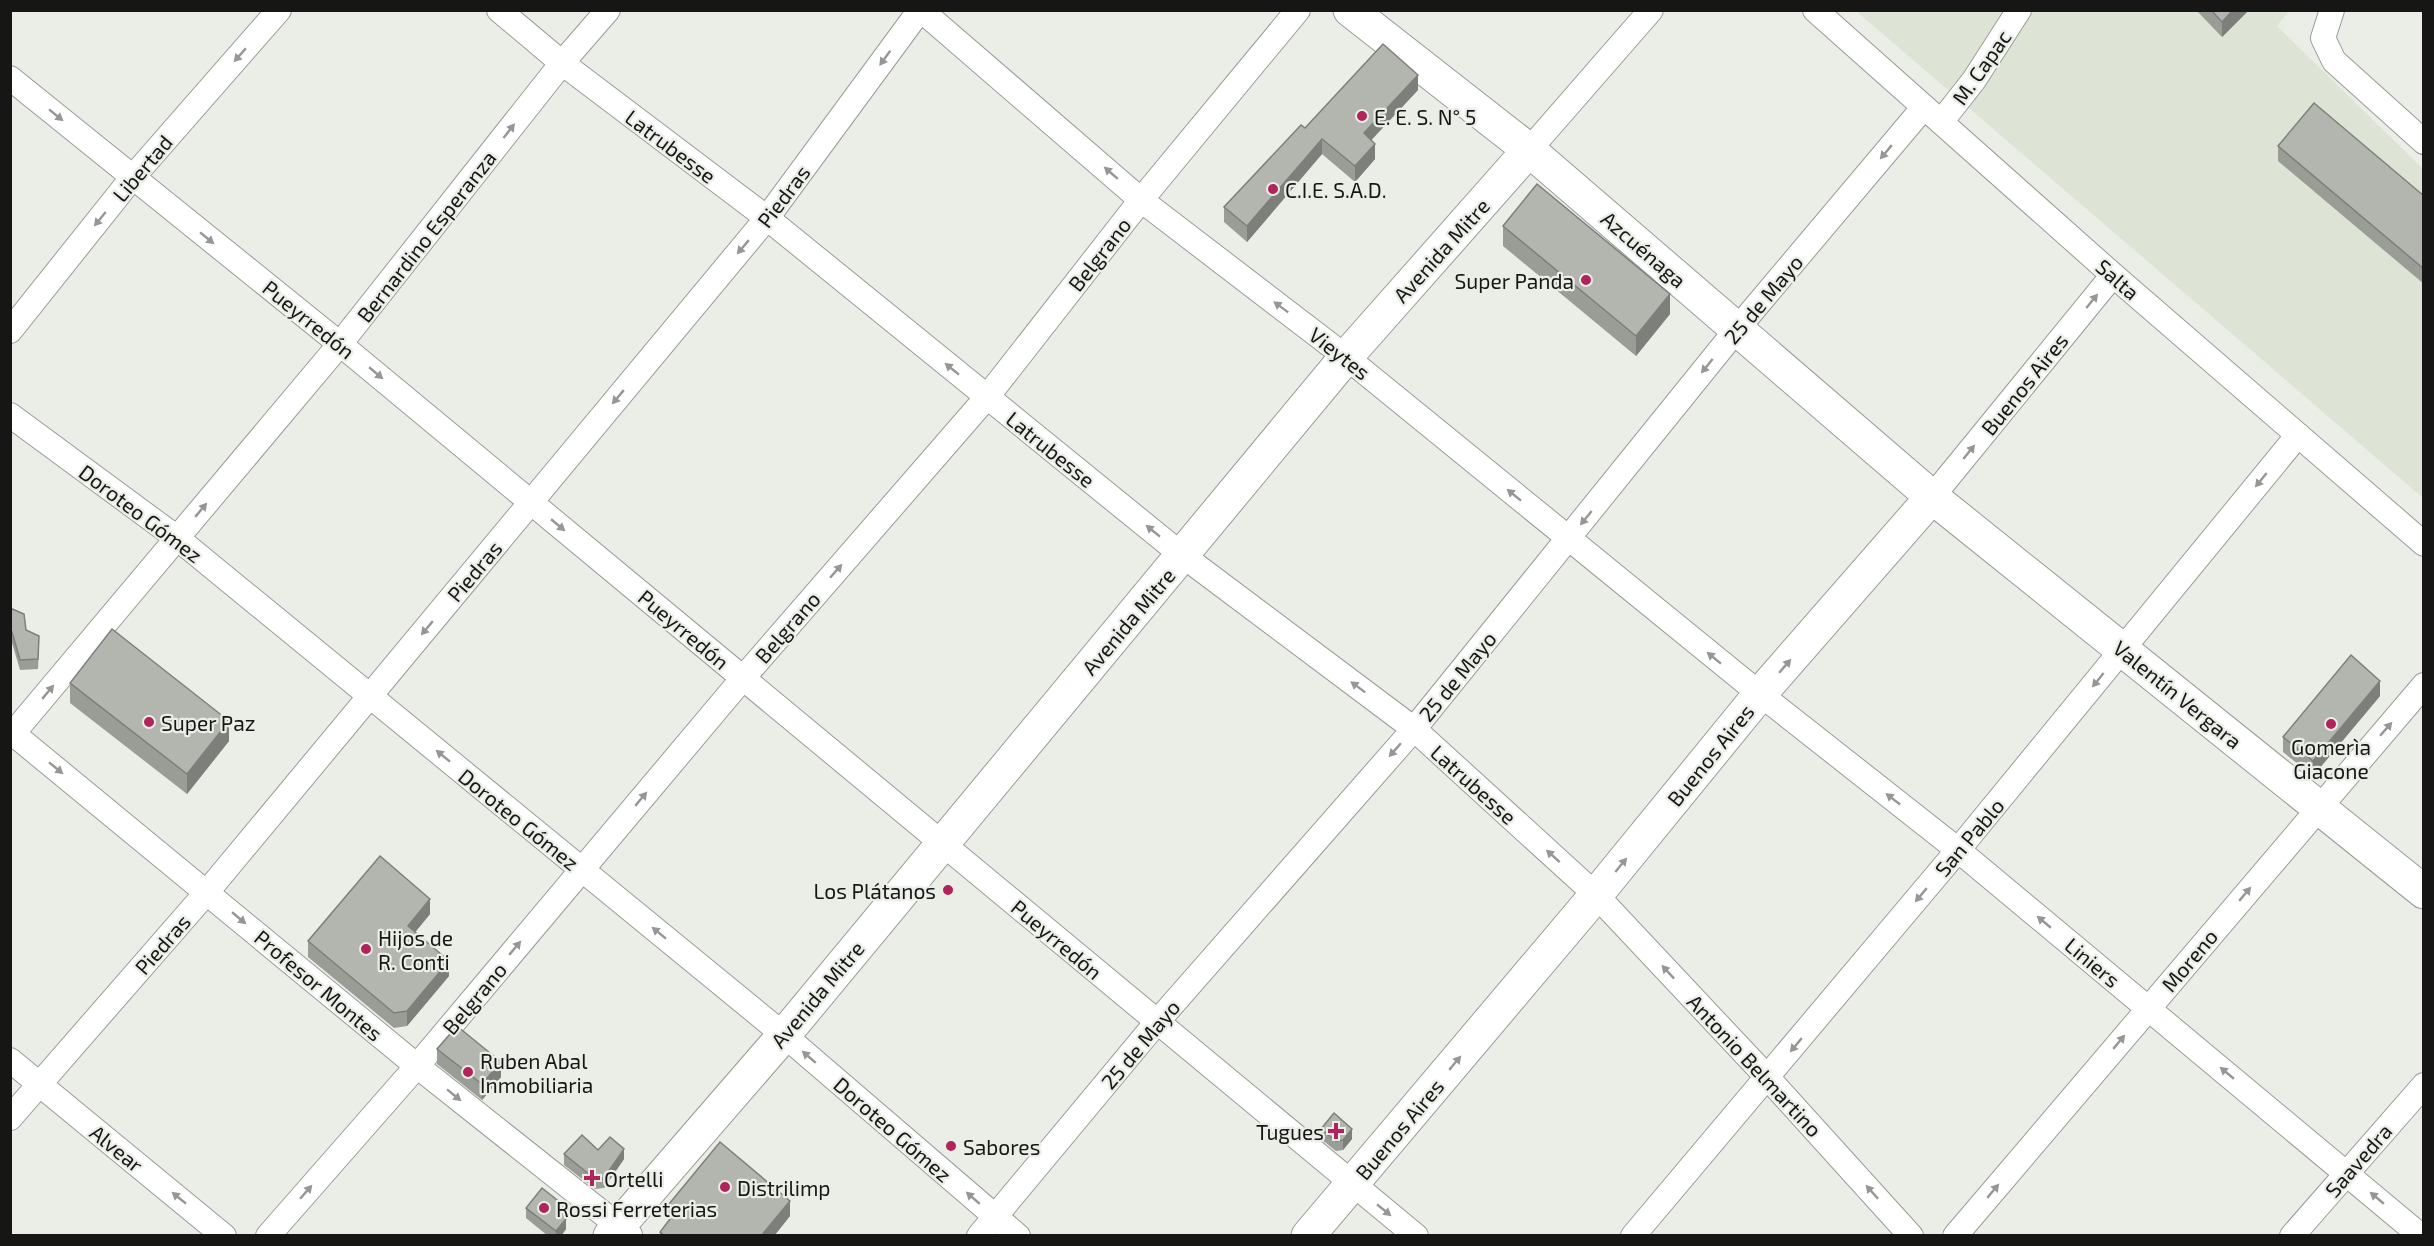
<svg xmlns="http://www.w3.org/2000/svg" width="2434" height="1246" font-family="'Exo 2',sans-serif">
<rect width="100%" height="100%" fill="#eaeee7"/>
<polygon fill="#dde4d6" points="1856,11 2289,11 2277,26 2423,169 2423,498"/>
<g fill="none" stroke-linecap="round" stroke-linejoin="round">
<defs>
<g id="street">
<polyline points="499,10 562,63 767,218 1182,555 1414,729 1596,895 1768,1078 1911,1236"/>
<polyline points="921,10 1141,200 1346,357 1760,694 1958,850 2421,1236"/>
<polyline points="1815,10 2113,275 2424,544"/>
<polyline points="2332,10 2323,38 2334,61 2424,142"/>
<polyline points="10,78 340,344 1416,1236"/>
<polyline points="1941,122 1974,80 2019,10"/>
<polyline points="1529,150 1651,10"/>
<polyline points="10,331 132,178 279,10"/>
<polyline points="10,415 177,538 784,1035 1018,1236"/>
<polyline points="1932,497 2113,275"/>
<polyline points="10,731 417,1066 630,1235"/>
<polyline points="10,737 340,344 562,63 608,10"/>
<polyline points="10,1060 224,1236"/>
<polyline points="10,1118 207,892 767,218 920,10"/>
<polyline points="268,1236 417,1066 743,678 987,397 1141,200 1298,10"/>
<polyline points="979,1236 1157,1022 1414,729 1737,329 1924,107"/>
<polyline points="1633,1236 1958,850 2298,435"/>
<polyline points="1955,1236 2424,685"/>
<polyline points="2292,1236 2424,1085"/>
</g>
<g id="secondary">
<polyline points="1350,10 1529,150 1932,497 2424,892"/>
<polyline points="610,1236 784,1035 1346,357 1529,150"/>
<polyline points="1308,1236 1596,895 1760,694 1932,497"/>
</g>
</defs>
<use href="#street" stroke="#999c95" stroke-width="26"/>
<use href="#secondary" stroke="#999c95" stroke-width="35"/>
<use href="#street" stroke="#fff" stroke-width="24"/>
<use href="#secondary" stroke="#fff" stroke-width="33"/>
</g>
<g fill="#9a9d96">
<polygon points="2196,10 2249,10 2222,37"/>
<polygon points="1418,90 1371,140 1375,159 1355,182 1322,154 1247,242 1224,222 1224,207 1305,128"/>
<polygon points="2278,146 2424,196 2424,284 2278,161"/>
<polygon points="1503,226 1670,314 1636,356 1503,246"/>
<polygon points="10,608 39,647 38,669 20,670 12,643 10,642"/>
<polygon points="70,683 229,741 187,794 70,703"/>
<polygon points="2380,696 2313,776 2283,752 2283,737"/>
<polygon points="430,914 415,932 449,976 407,1026 394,1028 308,957 308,941"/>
<polygon points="437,1049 501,1077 482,1100 437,1064"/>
<polygon points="1321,1129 1352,1139 1343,1150 1336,1151 1321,1139"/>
<polygon points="598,1150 624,1159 604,1188 595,1189 564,1165 564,1154"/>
<polygon points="669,1204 790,1216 774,1236 660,1236 660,1232 669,1221"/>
<polygon points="526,1208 566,1229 561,1236 548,1236 526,1218"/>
</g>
<g fill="#7d7f7a">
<polygon points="2233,10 2249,10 2222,37 2222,22"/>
<polygon points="1418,75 1418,90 1364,148 1364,133"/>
<polygon points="1322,139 1322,154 1247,242 1247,226"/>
<polygon points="1375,144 1375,159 1355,182 1355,166"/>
<polygon points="1670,294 1670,314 1636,356 1636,336"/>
<polygon points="2380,681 2380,696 2313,776 2313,761"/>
<polygon points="229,721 229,741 187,794 187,774"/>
<polygon points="430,899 430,914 408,941 408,926"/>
<polygon points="449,961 449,976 407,1026 407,1011"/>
<polygon points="501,1062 501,1077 482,1100 482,1084"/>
<polygon points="1352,1129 1352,1139 1343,1150 1343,1140"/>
<polygon points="624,1149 624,1159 604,1188 604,1178"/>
<polygon points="790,1201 790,1216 774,1236 761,1236"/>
<polygon points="566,1219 566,1229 561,1236 556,1236 556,1231"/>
</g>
<g fill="#b3b6af" stroke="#7d7f7a" stroke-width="1.5">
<polygon points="2211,10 2233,10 2222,22"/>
<polygon points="1383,44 1418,75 1364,133 1375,144 1355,166 1322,139 1247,226 1224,207 1301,125 1305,128"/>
<polygon points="2314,103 2424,196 2424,269 2278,146"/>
<polygon points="1537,184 1670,294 1636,336 1503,226"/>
<polygon points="10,608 24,614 26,630 39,636 38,659 20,660 12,632 10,632"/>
<polygon points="112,629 229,721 187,774 70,683"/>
<polygon points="2351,655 2380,681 2313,761 2283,737"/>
<polygon points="380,856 430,899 408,926 449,961 407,1011 394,1013 308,941"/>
<polygon points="457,1026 501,1062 482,1084 437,1049"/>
<polygon points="1334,1113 1352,1129 1343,1140 1336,1141 1321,1129"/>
<polygon points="582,1135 598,1150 610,1137 624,1149 604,1178 595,1179 564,1154"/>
<polygon points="720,1142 790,1201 761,1236 665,1236 660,1232 670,1219 669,1204"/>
<polygon points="542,1188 566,1207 566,1219 556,1231 526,1208"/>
</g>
<defs><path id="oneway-solid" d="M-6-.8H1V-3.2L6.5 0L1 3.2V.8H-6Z" transform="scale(1.5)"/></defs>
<g fill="#969795">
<use href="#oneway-solid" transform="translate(240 55) rotate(131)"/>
<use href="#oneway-solid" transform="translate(885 58) rotate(126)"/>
<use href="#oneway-solid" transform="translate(56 115) rotate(39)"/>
<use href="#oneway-solid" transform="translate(509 131) rotate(-52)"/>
<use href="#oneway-solid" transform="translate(1886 152) rotate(130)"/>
<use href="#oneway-solid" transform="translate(1111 173) rotate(-139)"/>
<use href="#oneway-solid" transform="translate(100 219) rotate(129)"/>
<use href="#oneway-solid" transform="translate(207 238) rotate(39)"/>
<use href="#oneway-solid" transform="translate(743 247) rotate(130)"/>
<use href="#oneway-solid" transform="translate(2092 301) rotate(-51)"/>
<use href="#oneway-solid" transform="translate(1281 307) rotate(-143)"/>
<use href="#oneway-solid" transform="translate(1707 366) rotate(129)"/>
<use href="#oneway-solid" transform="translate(952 369) rotate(-141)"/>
<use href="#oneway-solid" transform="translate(376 373) rotate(40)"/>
<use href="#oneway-solid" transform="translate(618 397) rotate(130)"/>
<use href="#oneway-solid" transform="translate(1969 452) rotate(-51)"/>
<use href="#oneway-solid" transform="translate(2261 480) rotate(129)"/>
<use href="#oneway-solid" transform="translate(1514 495) rotate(-141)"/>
<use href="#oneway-solid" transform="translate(201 510) rotate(-50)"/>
<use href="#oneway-solid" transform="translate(1586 518) rotate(129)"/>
<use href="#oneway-solid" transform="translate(558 525) rotate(40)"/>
<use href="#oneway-solid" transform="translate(1153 531) rotate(-141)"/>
<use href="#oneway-solid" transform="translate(836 571) rotate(-49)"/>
<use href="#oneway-solid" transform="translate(427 628) rotate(130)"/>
<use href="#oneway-solid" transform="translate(1714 658) rotate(-141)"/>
<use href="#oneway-solid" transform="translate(1785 666) rotate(-49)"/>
<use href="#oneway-solid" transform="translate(2098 680) rotate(129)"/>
<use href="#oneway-solid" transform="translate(1358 687) rotate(-143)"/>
<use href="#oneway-solid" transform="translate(48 692) rotate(-50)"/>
<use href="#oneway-solid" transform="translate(2386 729) rotate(-49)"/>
<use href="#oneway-solid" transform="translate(1395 750) rotate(131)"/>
<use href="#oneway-solid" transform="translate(443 756) rotate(-141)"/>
<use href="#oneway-solid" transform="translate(56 768) rotate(39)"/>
<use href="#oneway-solid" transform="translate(641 799) rotate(-50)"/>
<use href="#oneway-solid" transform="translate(1893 799) rotate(-142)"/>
<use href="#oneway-solid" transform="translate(1553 856) rotate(-138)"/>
<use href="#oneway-solid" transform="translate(1621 865) rotate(-51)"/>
<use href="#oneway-solid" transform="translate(2245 894) rotate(-50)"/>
<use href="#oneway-solid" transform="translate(1921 895) rotate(130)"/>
<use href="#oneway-solid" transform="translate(239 918) rotate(40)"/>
<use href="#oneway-solid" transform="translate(2044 922) rotate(-140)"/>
<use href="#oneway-solid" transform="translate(659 933) rotate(-141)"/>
<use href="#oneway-solid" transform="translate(515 948) rotate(-50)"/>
<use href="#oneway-solid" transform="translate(1668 972) rotate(-133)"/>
<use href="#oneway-solid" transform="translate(2119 1042) rotate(-50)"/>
<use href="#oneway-solid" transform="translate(1796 1045) rotate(130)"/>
<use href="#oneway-solid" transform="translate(809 1057) rotate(-139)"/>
<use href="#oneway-solid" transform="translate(1455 1063) rotate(-50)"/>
<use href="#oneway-solid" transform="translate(2227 1073) rotate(-140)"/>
<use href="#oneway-solid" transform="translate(454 1095) rotate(39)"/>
<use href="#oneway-solid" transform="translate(1993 1191) rotate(-50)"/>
<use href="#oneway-solid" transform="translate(306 1192) rotate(-49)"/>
<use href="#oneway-solid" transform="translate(1872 1192) rotate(-132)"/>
<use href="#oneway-solid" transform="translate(179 1198) rotate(-141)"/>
<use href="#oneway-solid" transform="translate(973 1198) rotate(-139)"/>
<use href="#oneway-solid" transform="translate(2377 1198) rotate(-140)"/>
<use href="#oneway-solid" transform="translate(1384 1210) rotate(39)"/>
</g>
<g fill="#b0235b" stroke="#eaeee7" stroke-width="2">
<circle cx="1362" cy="116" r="6"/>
<circle cx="1273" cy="189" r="6"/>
<circle cx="1586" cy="280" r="6"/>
<circle cx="149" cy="722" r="6"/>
<circle cx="2331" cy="724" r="6"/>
<circle cx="948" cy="890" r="6"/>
<circle cx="366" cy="949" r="6"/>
<circle cx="468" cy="1072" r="6"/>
<path d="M1333 1122h6v6h6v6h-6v6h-6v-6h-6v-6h6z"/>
<circle cx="951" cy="1146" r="6"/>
<path d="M589 1169h6v6h6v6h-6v6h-6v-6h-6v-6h6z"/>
<circle cx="725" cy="1187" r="6"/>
<circle cx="544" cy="1208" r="6"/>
</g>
<g text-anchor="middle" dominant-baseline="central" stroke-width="4.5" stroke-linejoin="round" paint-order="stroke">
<g font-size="21" fill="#161714" stroke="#eaeee7">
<text transform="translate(1981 67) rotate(-55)">M. Capac</text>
<text transform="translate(671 146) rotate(37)">Latrubesse</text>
<text transform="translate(142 168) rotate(-50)">Libertad</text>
<text transform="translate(783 196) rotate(-53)">Piedras</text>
<text transform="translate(426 236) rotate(-52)">Bernardino Esperanza</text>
<text transform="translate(1644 249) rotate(41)">Azcuénaga</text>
<text transform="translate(1441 250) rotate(-48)">Avenida Mitre</text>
<text transform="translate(1099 254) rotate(-52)">Belgrano</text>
<text transform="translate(2118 279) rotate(41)">Salta</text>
<text transform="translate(1763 299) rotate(-50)">25 de Mayo</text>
<text transform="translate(309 319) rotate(39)">Pueyrredón</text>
<text transform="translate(1340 353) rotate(38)">Vieytes</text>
<text transform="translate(2024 384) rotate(-51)">Buenos Aires</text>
<text transform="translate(1051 449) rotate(39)">Latrubesse</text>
<text transform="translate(141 513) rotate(37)">Doroteo Gómez</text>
<text transform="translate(474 571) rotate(-50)">Piedras</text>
<text transform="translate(1128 621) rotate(-50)">Avenida Mitre</text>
<text transform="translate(787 627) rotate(-49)">Belgrano</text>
<text transform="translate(684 629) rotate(40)">Pueyrredón</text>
<text transform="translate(1457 676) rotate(-51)">25 de Mayo</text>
<text transform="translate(2178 694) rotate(39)">Valentín Vergara</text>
<text transform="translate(1710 755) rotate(-51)">Buenos Aires</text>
<text transform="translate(1474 784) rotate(42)">Latrubesse</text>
<text transform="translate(519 819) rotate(39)">Doroteo Gómez</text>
<text transform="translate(1969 837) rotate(-50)">San Pablo</text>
<text transform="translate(1057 939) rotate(40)">Pueyrredón</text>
<text transform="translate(162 944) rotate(-49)">Piedras</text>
<text transform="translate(2189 960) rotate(-50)">Moreno</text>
<text transform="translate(2093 962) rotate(40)">Liniers</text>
<text transform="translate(319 985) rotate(40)">Profesor Montes</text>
<text transform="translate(817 994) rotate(-50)">Avenida Mitre</text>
<text transform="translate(474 998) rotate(-50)">Belgrano</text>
<text transform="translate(1140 1044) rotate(-50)">25 de Mayo</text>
<text transform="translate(1755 1065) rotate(47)">Antonio Belmartino</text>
<text transform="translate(893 1129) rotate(41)">Doroteo Gómez</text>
<text transform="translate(1399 1129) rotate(-50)">Buenos Aires</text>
<text transform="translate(117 1148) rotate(39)">Alvear</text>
<text transform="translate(2358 1160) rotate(-49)">Saavedra</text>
</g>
<g font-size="21" fill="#161714" stroke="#eaeee7" text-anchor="start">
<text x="1374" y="116">E. E. S. N° 5</text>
<text x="1285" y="189">C.I.E. S.A.D.</text>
<text x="1574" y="280" text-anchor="end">Super Panda</text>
<text x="161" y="722">Super Paz</text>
<text x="2331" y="746" text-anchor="middle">Gomerìa<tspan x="2331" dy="24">Giacone</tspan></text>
<text x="936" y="890" text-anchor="end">Los Plátanos</text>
<text x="378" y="937">Hijos de<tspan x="378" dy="24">R. Conti</tspan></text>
<text x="480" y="1060">Ruben Abal<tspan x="480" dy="24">Inmobiliaria</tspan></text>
<text x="1324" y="1131" text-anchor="end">Tugues</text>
<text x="963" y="1146">Sabores</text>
<text x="604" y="1178">Ortelli</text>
<text x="737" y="1187">Distrilimp</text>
<text x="556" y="1208">Rossi Ferreterias</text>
</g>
</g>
<rect width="2434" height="1246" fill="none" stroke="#161714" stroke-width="24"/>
</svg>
